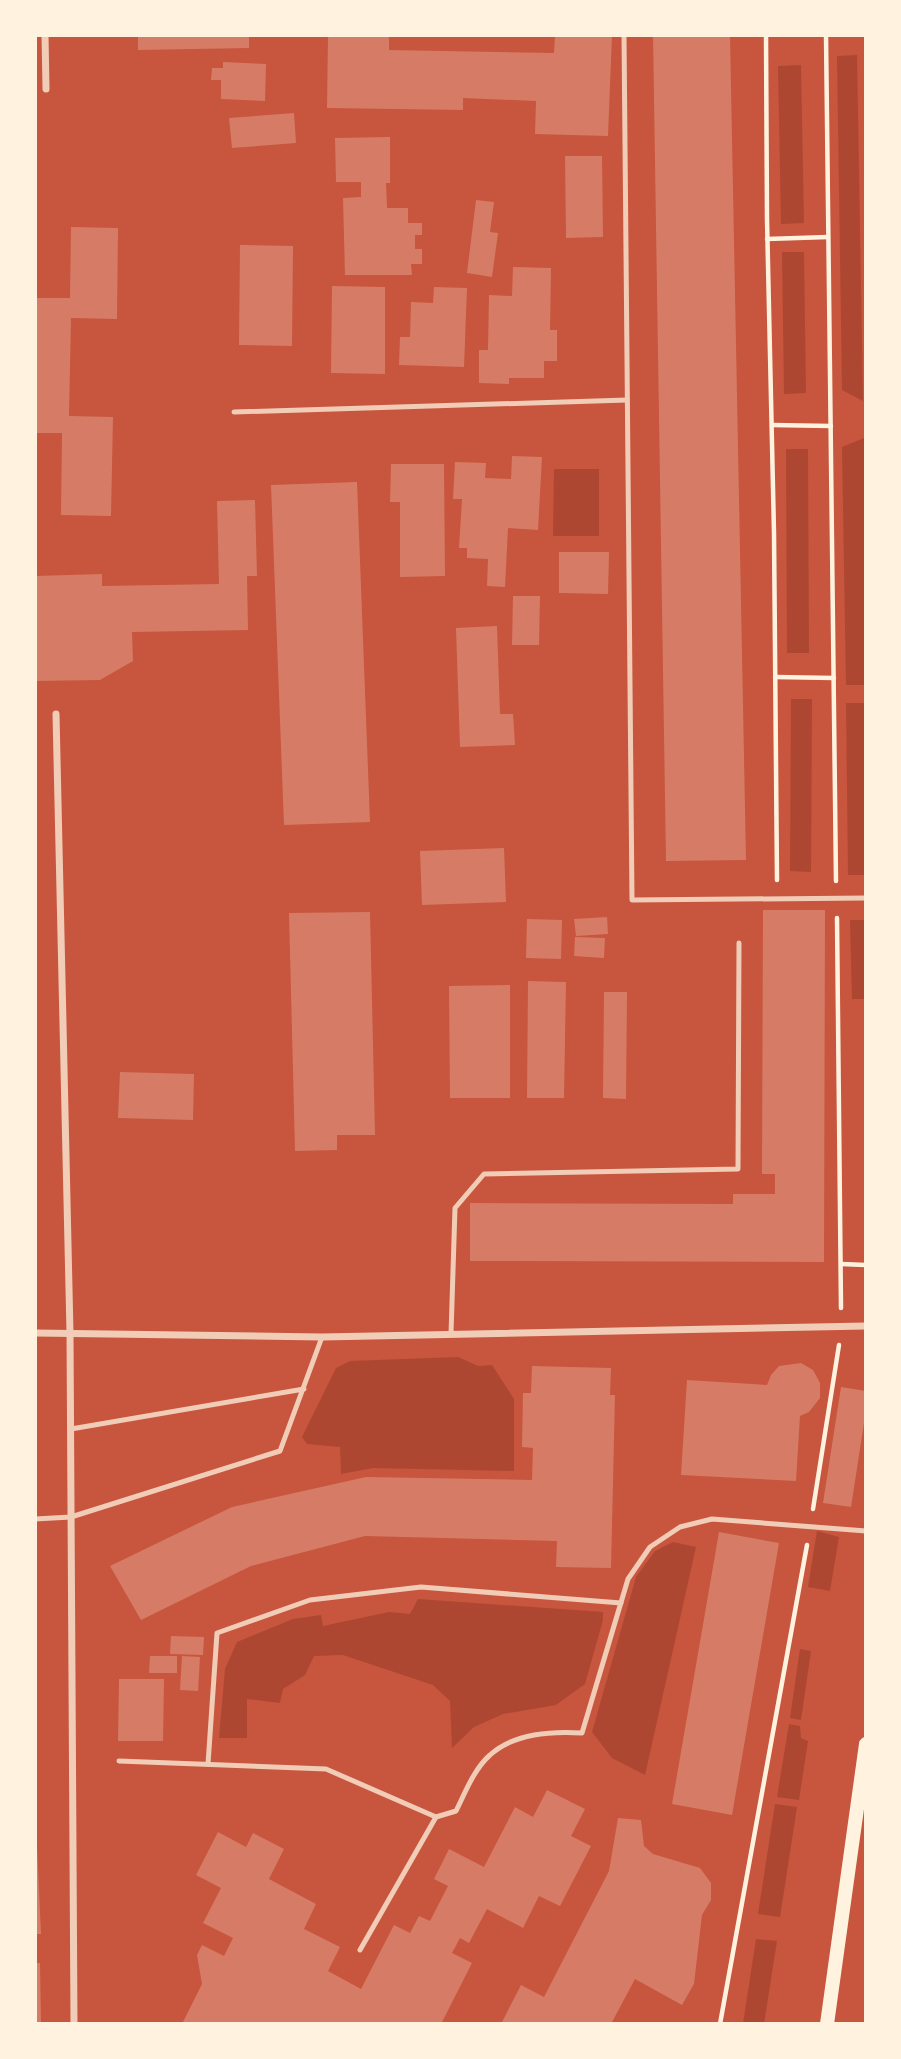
<svg xmlns="http://www.w3.org/2000/svg" width="901" height="2059" font-family="'Source Serif 4',serif">
<rect width="100%" height="100%" fill="#c8553d"/>
<g fill="#ae4732">
<polygon points="857,55 863,401 842,390 837,56"/>
<polygon points="801,65 804,223 781,224 778,66"/>
<polygon points="782,252 804,252 806,393 784,394"/>
<polygon points="864,438 866,685 846,685 842,447"/>
<polygon points="786,449 808,449 809,653 787,653"/>
<polygon points="554,469 599,469 599,536 553,536"/>
<polygon points="791,699 812,699 811,872 790,871"/>
<polygon points="846,703 866,703 866,875 848,875"/>
<polygon points="850,920 866,920 866,999 852,999"/>
<polygon points="458,1357 478,1366 492,1365 514,1399 514,1471 373,1468 341,1474 340,1447 307,1444 302,1437 336,1368 350,1361"/>
<polygon points="817,1531 839,1537 830,1591 808,1587"/>
<polygon points="673,1542 696,1547 645,1775 612,1758 592,1732 636,1577 655,1551"/>
<polygon points="418,1599 603,1612 603,1620 585,1684 556,1705 503,1714 474,1727 452,1748 450,1701 433,1685 343,1655 314,1656 305,1675 283,1689 280,1703 247,1699 247,1738 219,1738 225,1669 237,1642 293,1619 321,1615 323,1626 389,1612 410,1614"/>
<polygon points="800,1649 811,1651 801,1720 790,1718"/>
<polygon points="789,1724 800,1726 801,1738 808,1741 799,1800 777,1797"/>
<polygon points="775,1804 797,1807 780,1917 758,1914"/>
<polygon points="756,1939 777,1941 764,2024 743,2024"/>
</g>
<g fill="#d67c66">
<polygon points="138,35 249,35 249,48 138,50"/>
<polygon points="328,35 389,35 389,50 554,53 555,35 612,35 608,136 535,134 536,101 463,98 463,110 327,108"/>
<polygon points="653,35 730,35 746,860 666,861"/>
<polygon points="223,62 266,64 265,101 221,99 221,80 211,80 212,68 223,68"/>
<polygon points="294,113 296,143 232,148 229,118"/>
<polygon points="390,137 390,183 386,183 387,208 408,208 408,223 422,223 422,235 415,235 415,249 422,249 422,264 411,264 412,275 345,275 343,198 361,197 361,182 336,182 335,138"/>
<polygon points="565,156 602,156 603,237 566,238"/>
<polygon points="476,200 494,202 490,232 498,233 492,277 467,273"/>
<polygon points="71,227 118,228 117,319 71,318 69,416 113,417 111,516 61,515 62,433 35,433 35,298 70,298"/>
<polygon points="240,245 293,246 292,346 239,345"/>
<polygon points="513,267 551,268 550,330 557,330 557,361 544,361 544,378 509,378 509,384 479,383 479,350 488,350 489,295 512,296"/>
<polygon points="332,286 385,287 385,374 331,373"/>
<polygon points="434,287 467,288 464,367 399,365 400,337 410,337 411,302 433,303"/>
<polygon points="512,456 542,457 538,530 508,528 505,587 487,586 488,559 467,558 467,548 459,548 462,499 453,499 455,462 486,463 485,478 511,479"/>
<polygon points="391,464 444,464 445,576 400,577 400,502 390,502"/>
<polygon points="357,482 370,822 284,825 271,485"/>
<polygon points="255,500 257,576 247,576 248,630 132,632 133,661 100,680 35,681 35,576 102,574 102,586 219,584 217,501"/>
<polygon points="559,552 609,552 608,594 559,593"/>
<polygon points="513,596 540,596 539,645 512,645"/>
<polygon points="497,626 500,714 513,714 515,745 460,747 456,628"/>
<polygon points="504,848 506,902 422,905 420,851"/>
<polygon points="763,910 825,910 824,1262 470,1261 470,1203 733,1204 733,1194 775,1194 775,1174 762,1174"/>
<polygon points="370,912 375,1135 337,1135 337,1150 295,1151 289,913"/>
<polygon points="607,917 608,934 576,936 574,919"/>
<polygon points="527,919 562,920 561,959 526,958"/>
<polygon points="575,937 605,938 604,958 574,956"/>
<polygon points="528,981 566,982 564,1098 527,1098"/>
<polygon points="510,985 510,1098 450,1098 449,986"/>
<polygon points="604,992 627,992 626,1099 603,1098"/>
<polygon points="120,1072 194,1074 193,1120 118,1118"/>
<polygon points="801,1363 813,1370 820,1383 820,1398 809,1412 800,1416 796,1481 681,1475 687,1380 767,1385 771,1375 779,1366"/>
<polygon points="532,1366 611,1368 610,1395 615,1395 611,1568 556,1567 557,1541 365,1536 251,1566 141,1620 110,1566 232,1507 366,1477 532,1480 533,1448 522,1447 523,1393 531,1393"/>
<polygon points="841,1387 866,1391 866,1410 851,1507 823,1503"/>
<polygon points="719,1532 779,1543 732,1815 672,1804"/>
<polygon points="171,1636 204,1637 203,1655 170,1654"/>
<polygon points="150,1656 177,1656 177,1673 149,1673"/>
<polygon points="182,1656 200,1657 198,1691 180,1690"/>
<polygon points="119,1679 164,1679 163,1741 118,1741"/>
<polygon points="547,1790 585,1809 571,1836 591,1846 560,1906 539,1896 523,1928 487,1909 469,1943 460,1938 452,1953 472,1963 441,2024 182,2024 202,1984 197,1955 202,1945 224,1956 233,1938 203,1923 221,1888 196,1875 218,1832 246,1847 253,1833 284,1849 269,1879 316,1904 304,1929 340,1947 328,1971 361,1989 394,1925 410,1933 419,1916 430,1921 448,1886 434,1879 449,1849 484,1867 515,1807 533,1817"/>
<polygon points="618,1818 641,1820 644,1846 653,1854 700,1868 711,1883 711,1900 702,1915 694,1984 682,2005 635,1979 611,2024 501,2024 521,1985 544,1997 609,1871"/>
<polygon points="35,1846 37,1846 41,1934 35,1934"/>
<polygon points="35,1963 40,1963 41,2024 35,2024"/>
</g>
<g fill="none" stroke-linecap="round" stroke-linejoin="round">
<g stroke="#fff3e0" stroke-width="4.5">
<polyline points="766,35 767,219 774,533 777,880"/>
<polyline points="826,35 836,881"/>
<polyline points="767,239 828,237"/>
<polyline points="772,425 831,426"/>
<polyline points="775,677 834,678"/>
<polyline points="837,918 841,1308"/>
<polyline points="841,1264 866,1265"/>
<polyline points="813,1509 839,1345"/>
<polyline points="720,2024 807,1545"/>
</g>
<g stroke="#f1ccb7" stroke-width="5">
<polyline points="624,35 632,900 866,898"/>
<polyline points="234,412 627,400"/>
<polyline points="451,1334 455,1208 484,1174 738,1169 739,943"/>
<polyline points="71,1429 304,1389"/>
<polyline points="35,1519 71,1517 280,1451 322,1337"/>
<path d="M119,1761L326,1769L436,1817L456,1811C465,1793 474,1769 490,1755C514,1733 551,1731 582,1733L628,1579L650,1547L680,1527L712,1519L866,1531"/>
<polyline points="208,1764 217,1633 310,1600 421,1587 621,1603"/>
<polyline points="360,1950 436,1817"/>
</g>
<g stroke="#f1ccb7" stroke-width="7">
<polyline points="45,35 46,89"/>
<polyline points="56,714 70,1333 74,2024"/>
<polyline points="35,1333 322,1337 866,1326"/>
</g>
<polyline stroke="#fff3e0" stroke-width="14" points="827,2024 866,1744"/>
</g>
<rect width="901" height="2059" fill="none" stroke="#fff3e0" stroke-width="74"/>
</svg>
